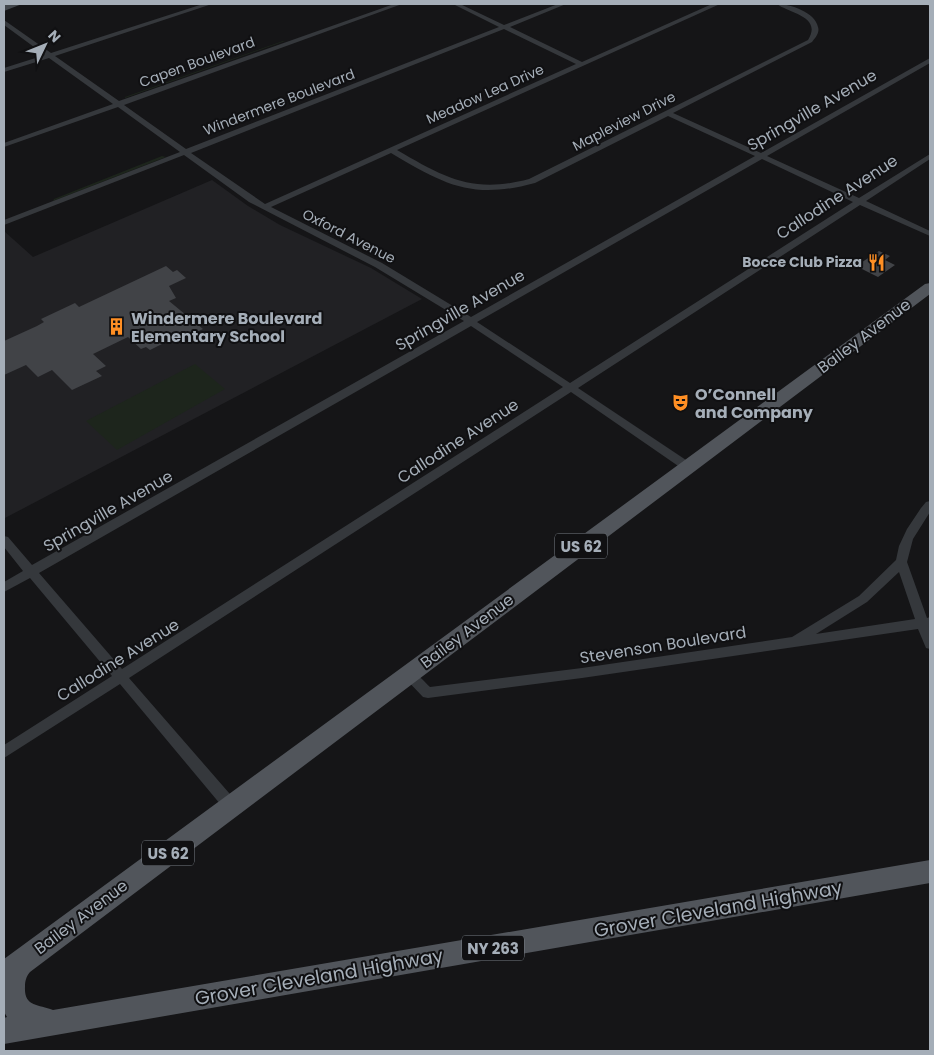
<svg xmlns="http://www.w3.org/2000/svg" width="934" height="1055" font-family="Poppins,sans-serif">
<rect width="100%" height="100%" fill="#151517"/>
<polygon fill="#212124" points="212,180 248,206 280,225 371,268 422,299 5,518 4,231 33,257"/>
<g fill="#1d251c">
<polygon points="283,41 285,41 125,98 125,97"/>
<polygon points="162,156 166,157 53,201 54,199"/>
<polygon points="195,364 225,389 117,450 86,421"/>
</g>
<g fill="#414347">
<polygon points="879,251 890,256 885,260 895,265 878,277 856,266"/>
<polygon points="166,266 173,272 177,270 186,278 169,286 176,298 169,301 203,329 173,343 170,340 150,350 146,347 141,349 128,337 93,354 106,366 96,371 102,376 72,390 52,370 38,377 26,365 4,375 4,341 37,326 44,322 41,319 75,303 79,307"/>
</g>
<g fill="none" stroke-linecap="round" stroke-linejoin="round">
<g fill="#35383c" fill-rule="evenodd">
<path d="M203,4H212L55,56L119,101L394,4H402L124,105L186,149L499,27L453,4H460L504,25L558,4H566L510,27L582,62L712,4H720L397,150C445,178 473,194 529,179L808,40C823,16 788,13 777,4C790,4 815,12 818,27C820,33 815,38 812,42L673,113L761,153L930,58V63L767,156L859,198L930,154V159L866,201L930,231V236L860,205L578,388L692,464L693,467L692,470H684L571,392L129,678L236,801L238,806L236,811L231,812L226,811L120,684L4,758V745L112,676L30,578L4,592V582L23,571L4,547V536L8,537L32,565L464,321L375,267L249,202L184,155L4,225V220L180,152L118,107L4,147V143L113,104L49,58L4,72V68L45,55L4,25V20L51,53ZM504,29L576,64L265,204L191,153ZM668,116L755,156L471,317L382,263L271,207L391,153C445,185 472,200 535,183ZM762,159L853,202L570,383L477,322ZM471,326L563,387L122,669L39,573Z"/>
<polygon points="926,4 930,4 930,6 927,5"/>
<path d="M930,501V512L913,539L907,562L927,618L930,617V649L926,648L918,629L582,678L428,698L423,697L402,675L404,671C414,668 423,681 430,687L582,668L792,637L859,596L896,560L899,546L907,529L921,508L926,502ZM899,572L915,619L816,634L867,602Z"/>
</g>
<polygon fill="#43474c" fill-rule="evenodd" points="8,4 22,4 4,11 4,5"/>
<path fill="#51555b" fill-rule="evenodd" d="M930,283V294L30,972C26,977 25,981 25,987C24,1007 38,1004 53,1010L930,860V883L4,1044V1018L7,1017L4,1012V959L925,284Z"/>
</g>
<defs>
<symbol id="restaurant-bare" viewBox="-9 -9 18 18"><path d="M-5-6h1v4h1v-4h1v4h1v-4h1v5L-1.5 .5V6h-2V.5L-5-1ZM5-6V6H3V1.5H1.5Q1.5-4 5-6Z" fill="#ff8f24" stroke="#101012" stroke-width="2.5" paint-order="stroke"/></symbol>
<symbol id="building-bare" viewBox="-9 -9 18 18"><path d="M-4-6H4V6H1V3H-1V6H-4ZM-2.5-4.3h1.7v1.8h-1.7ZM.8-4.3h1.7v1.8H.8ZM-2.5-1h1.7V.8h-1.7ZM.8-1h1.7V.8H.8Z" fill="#ff8f24" stroke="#101012" stroke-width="2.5" paint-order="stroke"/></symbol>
<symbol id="theatre-bare" viewBox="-9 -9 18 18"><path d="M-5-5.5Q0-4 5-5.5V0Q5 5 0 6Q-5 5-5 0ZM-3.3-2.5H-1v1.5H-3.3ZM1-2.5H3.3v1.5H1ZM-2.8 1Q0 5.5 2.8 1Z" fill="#ff8f24" stroke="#101012" stroke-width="2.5" paint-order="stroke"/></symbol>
</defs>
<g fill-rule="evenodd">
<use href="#restaurant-bare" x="864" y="250" width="25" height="25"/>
<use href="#building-bare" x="104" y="314" width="25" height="25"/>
<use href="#theatre-bare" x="668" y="390" width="25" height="25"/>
</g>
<g text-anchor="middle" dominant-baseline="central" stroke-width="4" stroke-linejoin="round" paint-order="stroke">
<g font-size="14" fill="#a5aeb8" stroke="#101012">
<text transform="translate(197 62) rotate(-20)">Capen Boulevard</text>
<text transform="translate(485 94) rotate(-24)">Meadow Lea Drive</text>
<text transform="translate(279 102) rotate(-21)">Windermere Boulevard</text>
<text transform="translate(624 121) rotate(-27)">Mapleview Drive</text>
<text transform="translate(349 236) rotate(27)">Oxford Avenue</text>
</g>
<g font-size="14" font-weight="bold" fill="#a5aeb8" stroke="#101012" text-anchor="end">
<text x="862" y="262">Bocce Club Pizza</text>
</g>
<g fill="#101012" stroke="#787f86" stroke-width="1">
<rect x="555" y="533.5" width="52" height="25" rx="4"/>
<rect x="142" y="840.5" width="52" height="25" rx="4"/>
<rect x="462" y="935.5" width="62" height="25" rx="4"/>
</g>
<g font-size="15" font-weight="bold" fill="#a5aeb8">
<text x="581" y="546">US 62</text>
<text x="168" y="853">US 62</text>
<text x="493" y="948">NY 263</text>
</g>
<g font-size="16" fill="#a5aeb8" stroke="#101012">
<text transform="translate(812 110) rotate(-30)">Springville Avenue</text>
<text transform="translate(837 197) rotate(-33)">Callodine Avenue</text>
<text transform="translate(460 310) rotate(-30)">Springville Avenue</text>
<text transform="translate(864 336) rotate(-37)">Bailey Avenue</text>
<text transform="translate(458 441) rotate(-33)">Callodine Avenue</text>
<text transform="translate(108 511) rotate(-30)">Springville Avenue</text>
<text transform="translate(467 631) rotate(-37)">Bailey Avenue</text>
<text transform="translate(663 645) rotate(-9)">Stevenson Boulevard</text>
<text transform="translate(118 660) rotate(-32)">Callodine Avenue</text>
<text transform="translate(81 917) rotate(-37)">Bailey Avenue</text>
</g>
<g font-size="16" font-weight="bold" fill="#a5aeb8" stroke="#101012" text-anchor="start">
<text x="131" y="318">Windermere Boulevard<tspan x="131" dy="18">Elementary School</tspan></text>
<text x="695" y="394">O’Connell<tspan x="695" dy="18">and Company</tspan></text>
</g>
<g font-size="19" fill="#a5aeb8" stroke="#101012">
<text transform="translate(718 909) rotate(-10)">Grover Cleveland Highway</text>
<text transform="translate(319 977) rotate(-10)">Grover Cleveland Highway</text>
</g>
</g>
<rect width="934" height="1055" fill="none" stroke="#a5aeb8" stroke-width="10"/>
<g transform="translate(45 45) rotate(47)" stroke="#101012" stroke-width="4" paint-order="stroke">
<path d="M0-4L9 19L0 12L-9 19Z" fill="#a5aeb8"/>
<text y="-8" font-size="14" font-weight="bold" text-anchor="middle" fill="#a5aeb8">N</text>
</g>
</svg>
